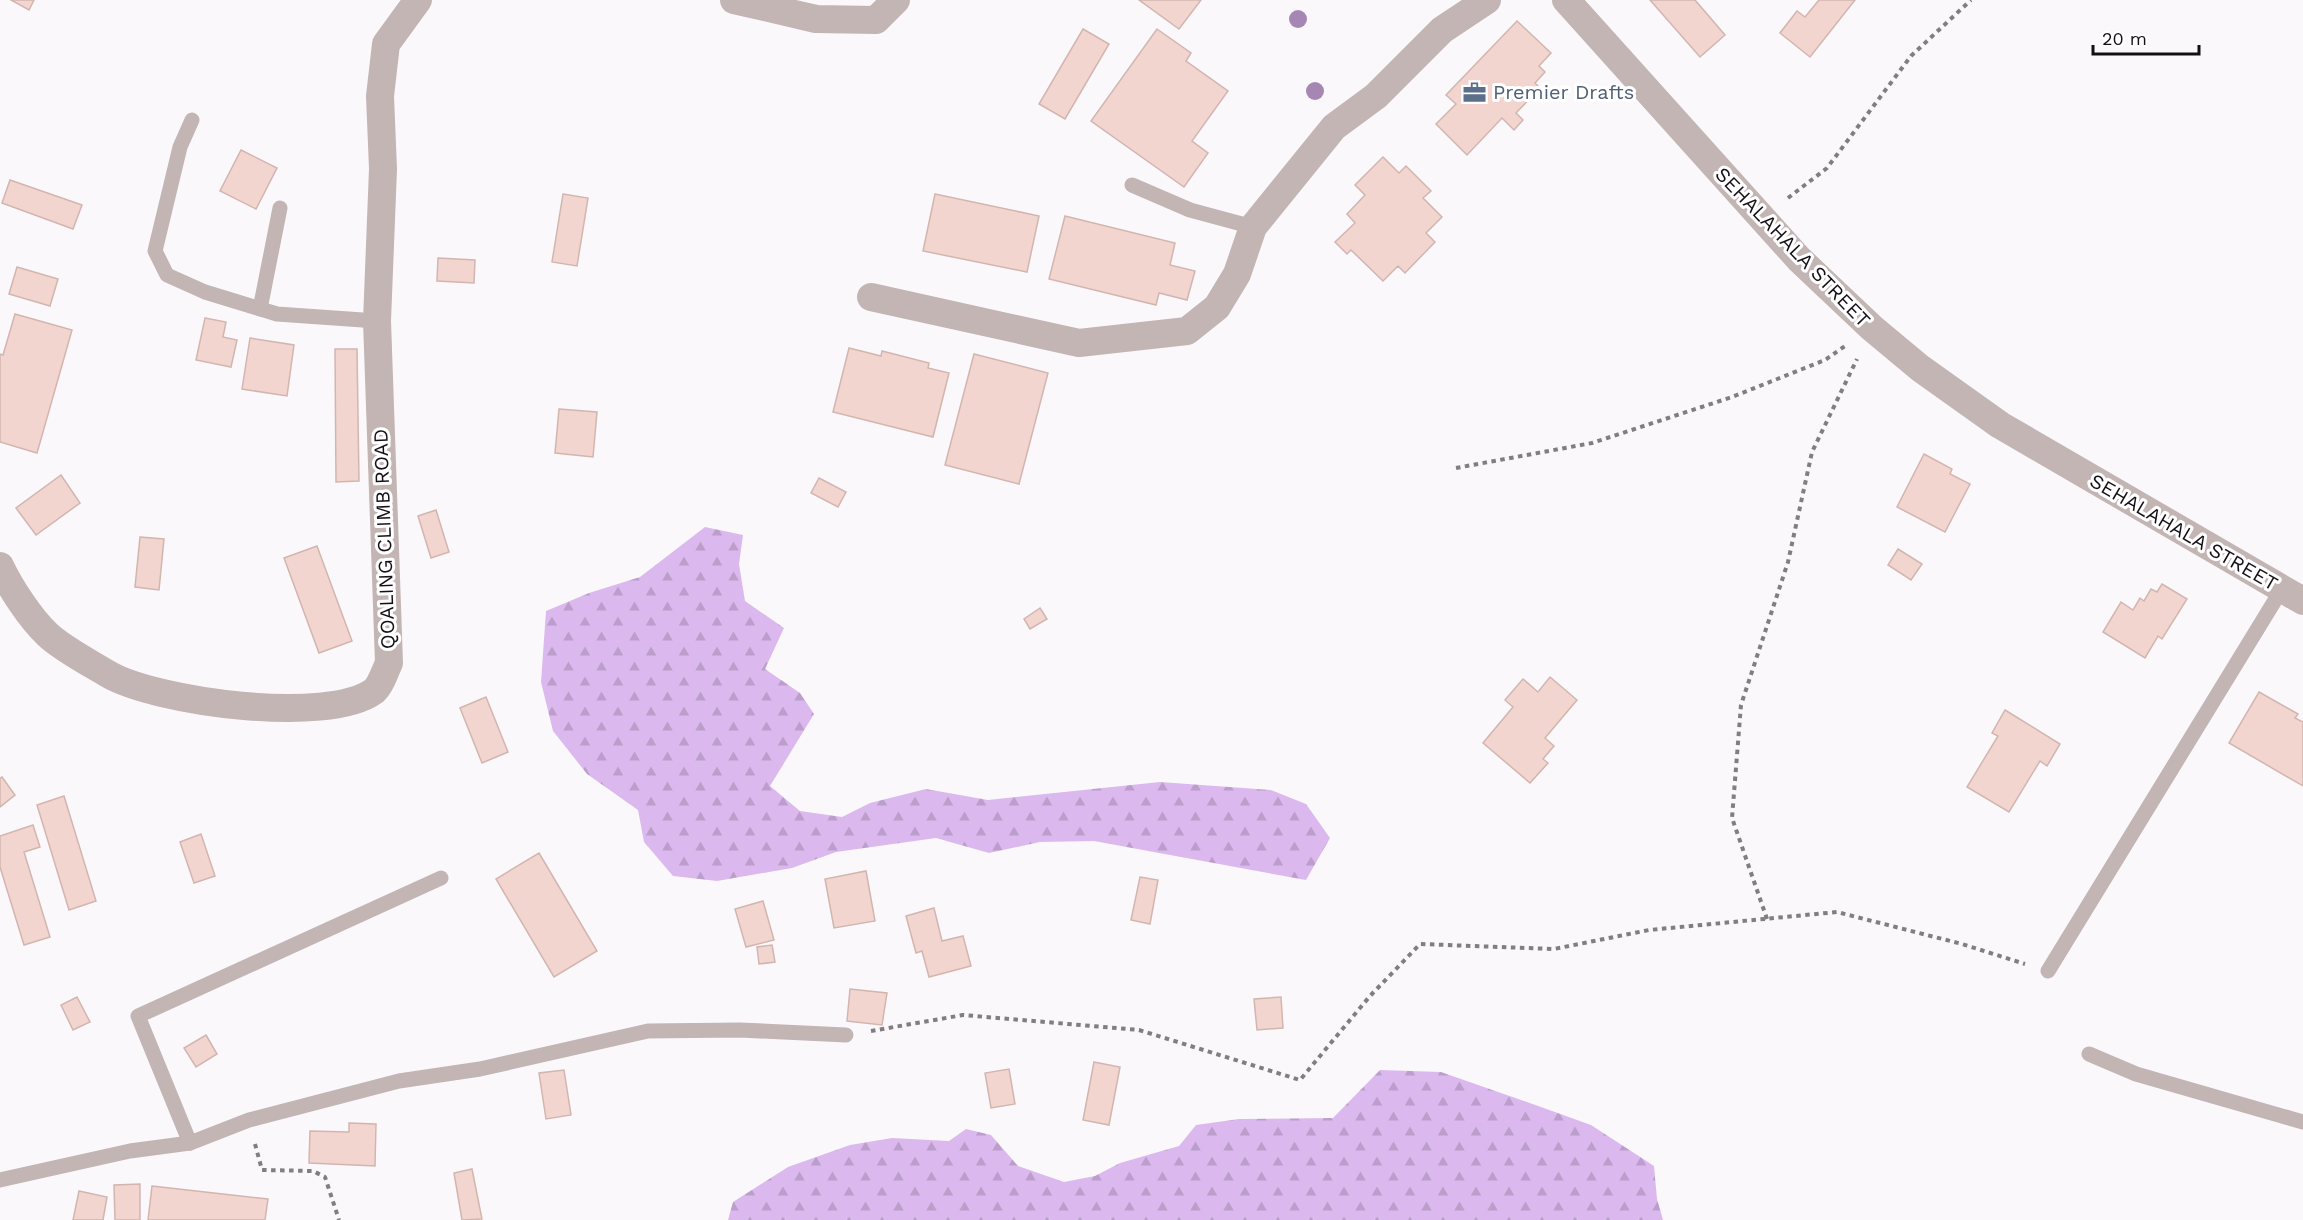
<svg xmlns="http://www.w3.org/2000/svg" width="2303" height="1220" font-family="'Work Sans',sans-serif">
<defs>
<pattern id="forest-firs" width="22" height="20" patternUnits="userSpaceOnUse" patternTransform="scale(1.5)"><rect width="22" height="20" fill="#dbb9ee"/><path d="M5 1l3.5 6h-7zM16 11l3.5 6h-7z" fill="#bb9ecb"/></pattern>
</defs>
<rect width="100%" height="100%" fill="#fbf8fc"/>
<g fill="url(#forest-firs)">
<polygon points="705,527 743,535 739,564 745,601 784,628 765,669 800,693 814,714 770,786 800,811 842,817 870,803 926,789 988,800 1160,782 1271,790 1306,804 1330,838 1306,880 1094,841 1040,842 989,853 936,838 836,852 792,868 717,881 673,876 644,842 638,810 587,774 553,731 541,682 546,611 589,593 640,577"/>
<polygon points="1380,1070 1441,1072 1541,1107 1591,1125 1654,1166 1657,1199 1663,1220 728,1220 733,1202 788,1167 850,1145 892,1138 949,1141 966,1129 991,1135 1018,1166 1064,1182 1095,1176 1120,1163 1179,1146 1196,1125 1239,1119 1333,1118"/>
</g>
<g fill="#f3d5cf" stroke="#d3b5b0" stroke-width="1.5">
<polygon points="11,0 34,0 29,10"/>
<polygon points="1139,0 1201,0 1179,29"/>
<polygon points="1650,0 1695,0 1725,35 1700,57"/>
<polygon points="1819,0 1855,0 1810,57 1780,33 1797,11 1805,17"/>
<polygon points="1517,21 1551,53 1539,66 1545,72 1535,83 1540,88 1516,113 1523,120 1514,130 1502,118 1467,155 1436,124 1456,104 1446,95"/>
<polygon points="1083,29 1109,44 1065,119 1039,104"/>
<polygon points="1157,29 1191,53 1186,61 1228,91 1192,141 1208,153 1184,187 1091,121"/>
<polygon points="241,150 277,168 256,209 220,191"/>
<polygon points="1383,157 1399,173 1406,166 1431,191 1423,198 1442,217 1426,233 1435,242 1405,273 1398,266 1383,281 1351,250 1347,254 1335,242 1355,223 1347,214 1365,195 1355,185"/>
<polygon points="10,180 82,205 73,229 2,203"/>
<polygon points="563,194 588,198 577,266 552,262"/>
<polygon points="935,194 1039,216 1027,272 923,251"/>
<polygon points="1065,216 1175,243 1170,265 1195,271 1187,300 1159,293 1156,305 1049,279"/>
<polygon points="438,258 475,260 474,283 437,281"/>
<polygon points="17,267 58,279 50,306 9,294"/>
<polygon points="15,314 72,330 37,453 0,442 0,354 3,355"/>
<polygon points="205,318 226,322 223,337 237,340 231,367 196,360"/>
<polygon points="250,338 294,345 287,396 242,389"/>
<polygon points="849,348 881,356 882,351 929,363 928,368 949,373 933,437 833,412"/>
<polygon points="335,349 357,349 359,481 336,482"/>
<polygon points="974,354 1048,373 1019,484 945,465"/>
<polygon points="559,409 597,412 593,457 555,453"/>
<polygon points="1924,454 1952,469 1950,474 1970,484 1945,532 1897,507"/>
<polygon points="61,475 80,503 36,535 16,508"/>
<polygon points="819,478 846,492 838,507 811,493"/>
<polygon points="436,510 449,552 431,558 418,516"/>
<polygon points="140,537 164,539 159,590 135,587"/>
<polygon points="317,546 352,641 319,653 284,558"/>
<polygon points="1898,549 1922,564 1911,580 1888,565"/>
<polygon points="2162,584 2187,599 2162,639 2158,636 2145,658 2103,632 2121,602 2133,610 2140,598 2144,601 2151,589 2157,592"/>
<polygon points="1040,608 1047,619 1030,629 1024,619"/>
<polygon points="1550,677 1577,700 1545,738 1554,746 1543,759 1548,763 1530,783 1483,743 1513,707 1505,700 1523,679 1538,692"/>
<polygon points="2259,692 2298,714 2295,718 2303,722 2303,786 2229,743"/>
<polygon points="486,697 508,752 482,763 460,708"/>
<polygon points="2005,710 2060,744 2047,766 2040,761 2009,812 1967,787 1998,736 1992,733"/>
<polygon points="2,777 15,795 0,807 0,778"/>
<polygon points="64,796 96,901 69,910 37,805"/>
<polygon points="33,825 40,847 24,852 50,937 24,945 0,867 0,836"/>
<polygon points="201,834 215,876 194,883 180,842"/>
<polygon points="539,853 597,951 554,977 496,879"/>
<polygon points="866,871 875,921 834,928 825,879"/>
<polygon points="1140,877 1158,880 1150,924 1131,920"/>
<polygon points="763,901 774,940 746,947 735,909"/>
<polygon points="934,908 942,941 963,936 971,966 929,977 922,951 916,953 906,916"/>
<polygon points="772,945 775,962 759,964 757,947"/>
<polygon points="850,989 887,993 882,1025 847,1021"/>
<polygon points="77,997 90,1022 73,1030 61,1005"/>
<polygon points="1281,997 1283,1028 1257,1030 1254,999"/>
<polygon points="206,1035 217,1054 196,1067 184,1048"/>
<polygon points="1094,1062 1120,1067 1109,1125 1083,1120"/>
<polygon points="1009,1069 1015,1104 991,1108 985,1073"/>
<polygon points="564,1070 571,1115 546,1119 539,1073"/>
<polygon points="349,1123 376,1124 375,1166 309,1163 310,1131 349,1132"/>
<polygon points="472,1169 482,1219 462,1220 454,1173"/>
<polygon points="140,1184 140,1220 115,1220 114,1185"/>
<polygon points="152,1186 268,1199 265,1220 148,1220"/>
<polygon points="79,1191 107,1197 103,1220 73,1220"/>
</g>
<g fill="none" stroke-linecap="round" stroke-linejoin="round">
<g stroke="#817d83" stroke-width="4" stroke-dasharray="4.5 4.5" stroke-linecap="butt">
<polyline points="1788,198 1827,168 1911,56 1971,0"/>
<polyline points="1456,468 1592,443 1732,397 1825,360 1845,346"/>
<polyline points="1767,919 1732,818 1741,705 1788,562 1812,452 1857,359"/>
<polyline points="871,1031 963,1015 1139,1030 1300,1080 1370,996 1420,944 1554,949 1649,930 1837,912 1962,944 2025,964"/>
<polyline points="255,1144 262,1170 313,1171 325,1177 339,1220"/>
</g>
<g stroke="#c2b5b4" stroke-width="15">
<polyline points="192,120 180,147 155,251 167,275 205,292 277,314 377,321"/>
<polyline points="1132,185 1190,210 1253,227"/>
<polyline points="260,309 280,208"/>
<polyline points="2048,971 2282,589"/>
<polyline points="2089,1054 2136,1074 2303,1122"/>
<polyline points="190,1143 138,1016 441,878"/>
<polyline points="0,1180 130,1151 190,1143 249,1120 399,1081 480,1069 648,1031 740,1030 846,1035"/>
</g>
<g stroke="#c2b5b4" stroke-width="28">
<polyline points="734,0 816,19 876,20 896,0"/>
<polyline points="1566,0 1799,259 1872,328 1920,368 2000,425 2303,601"/>
<polyline points="871,297 1079,343 1187,331 1217,307 1237,274 1253,227 1334,127 1376,96 1442,30 1487,0"/>
<path d="M0,566C10,587 30,618 47,634C61,648 90,663 108,674C156,702 328,725 374,691C381,685 385,671 389,663L377,321L383,169L380,96L386,44L418,0"/>
</g>
</g>
<g fill="#a687b4">
<circle cx="1298" cy="19" r="9"/>
<circle cx="1315" cy="91" r="9"/>
</g>
<defs>
<symbol id="office-bare" viewBox="-9 -9 18 18"><path d="M-6-3h4V-5.5h4V-3h4V5H-6ZM-1-4.5V-3h2v-1.5ZM-6 0V1H6V0Z" fill="#5c6f8a" stroke="#fff" stroke-width="2.5" paint-order="stroke"/></symbol>
</defs>
<g fill-rule="evenodd">
<use href="#office-bare" x="1458" y="76" width="33" height="33"/>
</g>
<g text-anchor="middle" dominant-baseline="central" stroke-width="6" stroke-linejoin="round" paint-order="stroke">
<g font-size="20" fill="#4e5e75" stroke="#fff" text-anchor="start">
<text x="1493" y="92">Premier Drafts</text>
</g>
<g font-size="20" fill="#140f17" stroke="#fff">
<text transform="translate(1793 247) rotate(46)">SEHALAHALA STREET</text>
<text transform="translate(2184 532) rotate(30)">SEHALAHALA STREET</text>
<text transform="translate(384 539) rotate(-92)">QOALING CLIMB ROAD</text>
</g>
</g>
<path d="M2093 45v9h106v-9" fill="none" stroke="#140f17" stroke-width="3"/>
<text x="2102" y="45" font-size="18" fill="#140f17" stroke="#ffffff" stroke-width="4.5" paint-order="stroke">20 m</text>
</svg>
